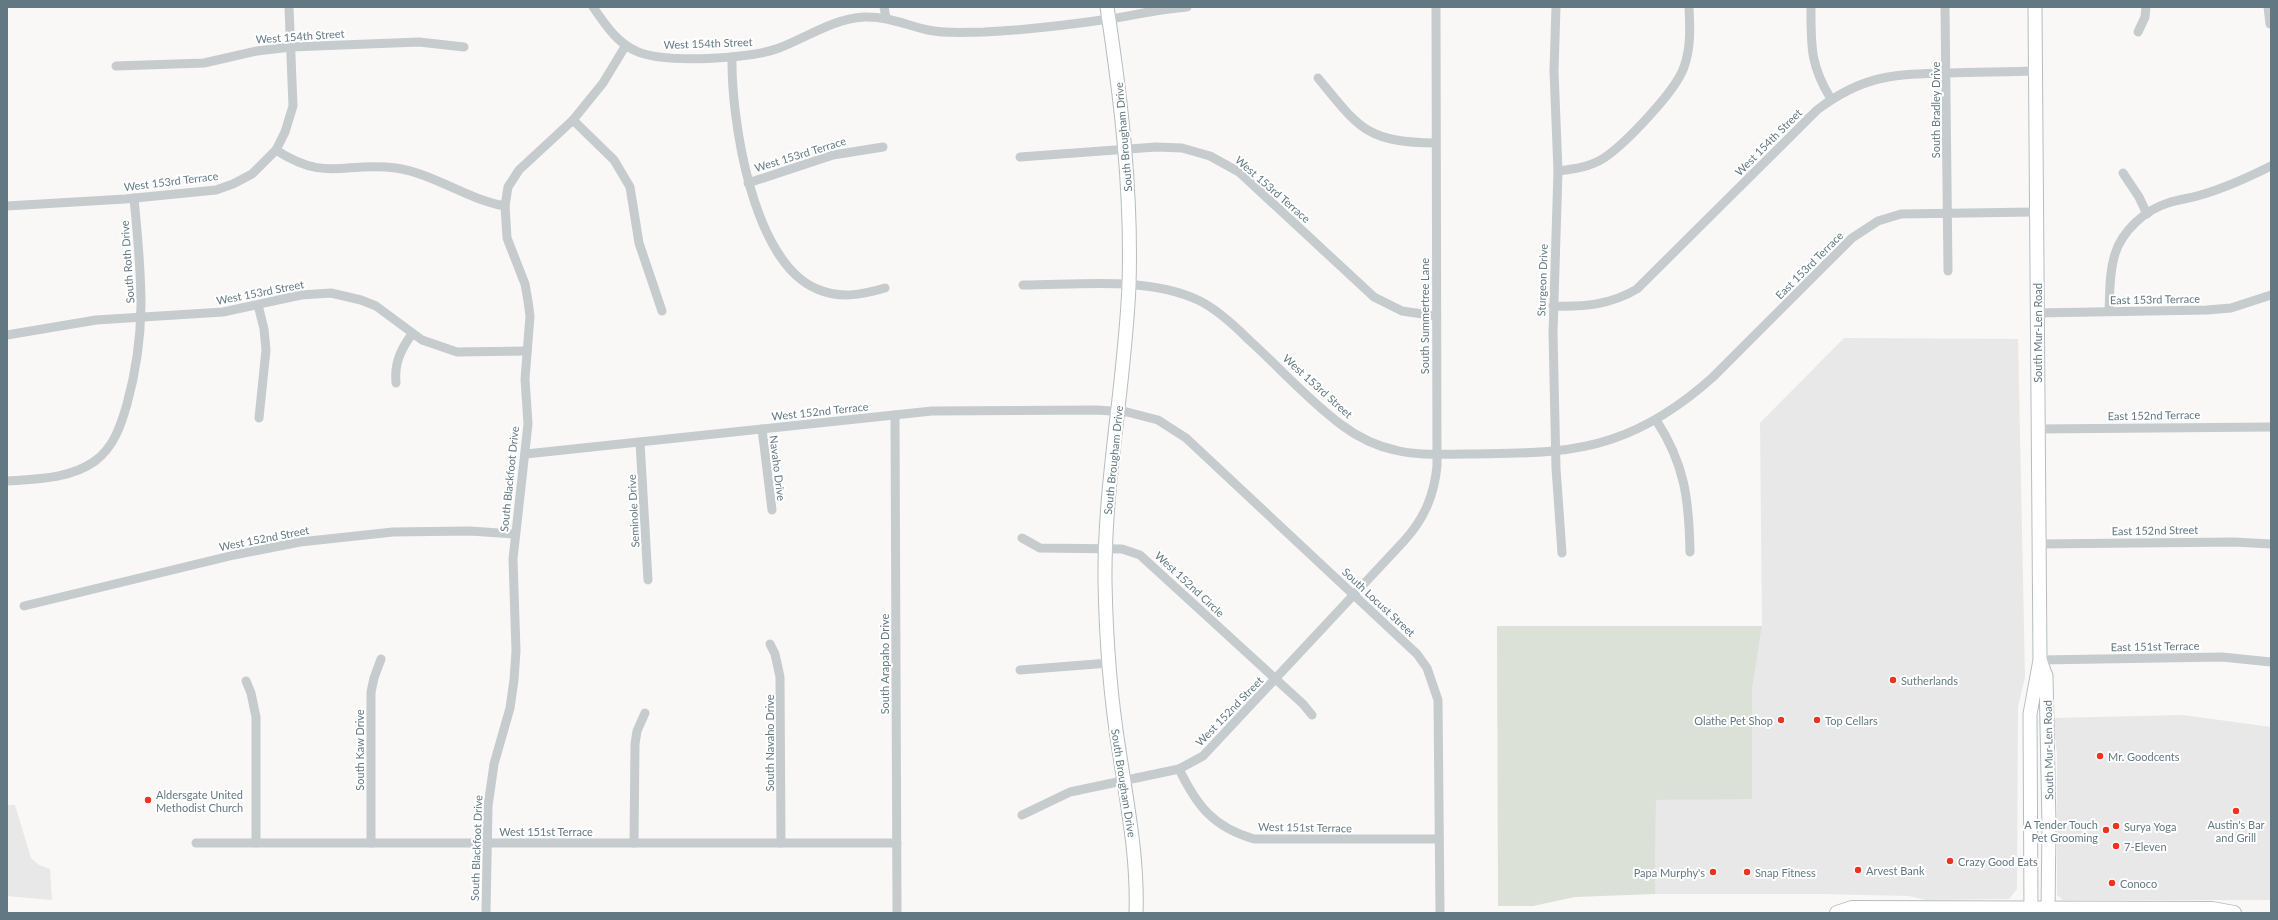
<svg xmlns="http://www.w3.org/2000/svg" width="2278" height="920" font-family="Lato,sans-serif">
<rect width="100%" height="100%" fill="#f9f8f6"/>
<g fill="#e7e8e7">
<polygon points="1844,338 2018,339 2025,677 2018,707 2017,889 2009,899 1926,900 1909,896 1820,894 1655,894 1656,800 1752,798 1752,690 1762,626 1760,423"/>
<polygon points="2183,715 2271,727 2271,900 2063,900 2057,895 2057,754 2052,718"/>
<polygon points="7,805 15,805 31,858 39,865 50,869 52,900 7,896"/>
</g>
<polygon fill="#dbe1d7" points="1497,626 1762,626 1752,690 1752,799 1656,800 1655,894 1575,897 1533,906 1498,906"/>
<g fill="none" stroke-linecap="round" stroke-linejoin="round">
<defs>
<g id="secondary">
<path d="M1107,7C1121,99 1132,191 1129,285C1125,384 1104,482 1105,581C1106,637 1110,694 1119,750C1127,804 1138,857 1136,913"/>
<polyline points="2040,660 2046,676 2049,824 2048,913"/>
<polyline points="2031,913 2030,714 2040,660 2035,7"/>
</g>
<polyline id="primary" points="1837,913 1852,908 2212,909 2234,913"/>
</defs>
<use href="#secondary" stroke="#b6bdc1" stroke-width="15"/>
<use href="#primary" stroke="#b7bdc0" stroke-width="16"/>
<g stroke="#c6cbce" stroke-width="9">
<path d="M593,7C605,24 617,43 636,51C664,64 751,59 779,48C808,37 832,19 864,17C887,16 906,25 928,30C946,34 966,32 984,32C1026,30 1068,25 1109,19C1135,15 1161,9 1187,7"/>
<polyline points="884,7 886,18"/>
<polyline points="1556,7 1554,71 1558,171 1553,333 1556,468 1562,553"/>
<path d="M1811,7C1811,46 1810,65 1831,99"/>
<polyline points="1945,7 1948,271"/>
<polyline points="2268,7 2270,24"/>
<polyline points="2138,32 2145,17 2146,7"/>
<path d="M732,57C731,118 752,262 817,289C840,299 861,295 885,288"/>
<polyline points="116,66 204,63 257,51 291,47 419,42 464,47"/>
<path d="M1318,78C1360,129 1366,142 1436,143"/>
<polyline points="573,120 614,160 630,187 639,243 662,311"/>
<path d="M276,150C326,183 345,161 396,168C435,174 466,199 505,206"/>
<polyline points="1020,157 1156,147 1182,148 1210,156 1239,172 1374,297 1402,311 1436,316"/>
<path d="M1558,171C1574,169 1590,167 1604,158C1625,144 1676,91 1684,67C1691,48 1690,27 1689,7"/>
<polyline points="2123,173 2139,197 2147,214"/>
<polyline points="748,183 833,155 883,147"/>
<polyline points="7,206 125,199 216,190 233,184 252,174 276,150 285,132 293,106 289,7"/>
<path d="M1023,285C1078,285 1147,276 1198,300C1217,309 1234,325 1249,340C1280,368 1309,401 1343,426C1358,437 1376,446 1395,450C1418,456 1443,454 1467,454C1516,453 1565,455 1612,439C1651,426 1683,404 1713,377L1852,238L1878,221L1901,214L2036,212"/>
<polyline points="258,305 264,329 266,350 259,418"/>
<path d="M1553,306C1584,307 1610,305 1637,289L1817,110C1863,75 1894,74 1949,73C1978,72 2007,72 2035,71"/>
<path d="M2109,311C2110,292 2109,273 2115,254C2122,231 2145,210 2168,203C2180,199 2192,198 2204,194C2227,187 2249,177 2271,166"/>
<polyline points="2036,313 2207,310 2231,308 2271,295"/>
<polyline points="7,335 96,320 223,312 301,295 331,293 361,300 376,306 422,340 457,352 527,351"/>
<path d="M396,383C394,363 401,349 412,334"/>
<polyline points="895,415 897,913"/>
<path d="M1656,420C1685,464 1689,500 1690,552"/>
<polyline points="762,429 772,510"/>
<polyline points="2037,429 2271,427"/>
<polyline points="640,442 648,580"/>
<polyline points="526,454 932,411 1096,410 1127,412 1158,420 1186,438 1417,654 1427,668 1438,700 1440,913"/>
<path d="M7,481C36,479 70,479 95,461C114,447 121,425 127,404C148,328 141,274 134,198"/>
<polyline points="1022,538 1040,548 1122,549 1140,555 1303,704 1312,715"/>
<polyline points="2039,544 2234,542 2271,544"/>
<polyline points="24,606 234,555 300,542 393,532 470,531 515,534"/>
<polyline points="770,644 775,654 780,677 781,843"/>
<polyline points="2040,660 2222,657 2271,662"/>
<polyline points="1020,670 1109,663"/>
<polyline points="246,681 251,693 256,717 256,843"/>
<path d="M1179,769C1197,806 1213,827 1254,839H1439"/>
<path d="M1022,815L1070,792L1179,769L1203,756L1404,541C1424,519 1434,496 1437,466L1436,7"/>
<polyline points="196,843 897,843"/>
<polyline points="371,843 371,692 374,678 381,659"/>
<polyline points="634,843 635,744 637,731 645,713"/>
<polyline points="486,913 488,806 494,764 510,708 514,680 516,651 513,559 528,424 525,379 530,316 528,301 525,284 507,238 505,206 508,187 519,170 573,120 603,83 626,45"/>
</g>
<use href="#secondary" stroke="#fff" stroke-width="13"/>
<use href="#primary" stroke="#fff" stroke-width="14"/>
</g>
<g fill="#ee3421" stroke="#fff" stroke-width="1.5">
<circle cx="1893" cy="680" r="4"/>
<circle cx="1781" cy="720" r="4"/>
<circle cx="1817" cy="720" r="4"/>
<circle cx="2100" cy="756" r="4"/>
<circle cx="148" cy="800" r="4"/>
<circle cx="2236" cy="811" r="4"/>
<circle cx="2116" cy="826" r="4"/>
<circle cx="2106" cy="830" r="4"/>
<circle cx="2116" cy="846" r="4"/>
<circle cx="1950" cy="861" r="4"/>
<circle cx="1858" cy="870" r="4"/>
<circle cx="1713" cy="872" r="4"/>
<circle cx="1747" cy="872" r="4"/>
<circle cx="2112" cy="883" r="4"/>
</g>
<g text-anchor="middle" dominant-baseline="central" stroke-width="4" stroke-linejoin="round" paint-order="stroke">
<g font-size="11" fill="#627983" stroke="#fff">
<text transform="translate(300 36) rotate(-4)">West 154th Street</text>
<text transform="translate(708 43) rotate(-2)">West 154th Street</text>
<text transform="translate(1935 110) rotate(-90)">South Bradley Drive</text>
<text transform="translate(1123 137) rotate(-95)">South Brougham Drive</text>
<text transform="translate(1768 142) rotate(-45)">West 154th Street</text>
<text transform="translate(800 154) rotate(-17)">West 153rd Terrace</text>
<text transform="translate(171 181) rotate(-7)">West 153rd Terrace</text>
<text transform="translate(1273 189) rotate(41)">West 153rd Terrace</text>
<text transform="translate(127 262) rotate(-94)">South Roth Drive</text>
<text transform="translate(1809 265) rotate(-45)">East 153rd Terrace</text>
<text transform="translate(1542 280) rotate(-88)">Sturgeon Drive</text>
<text transform="translate(260 292) rotate(-11)">West 153rd Street</text>
<text transform="translate(2155 299) rotate(-1)">East 153rd Terrace</text>
<text transform="translate(1424 316) rotate(-90)">South Summertree Lane</text>
<text transform="translate(2037 333) rotate(-90)">South Mur-Len Road</text>
<text transform="translate(1318 386) rotate(42)">West 153rd Street</text>
<text transform="translate(820 411) rotate(-6)">West 152nd Terrace</text>
<text transform="translate(2154 415) rotate(-1)">East 152nd Terrace</text>
<text transform="translate(1113 460) rotate(-84)">South Brougham Drive</text>
<text transform="translate(778 468) rotate(83)">Navaho Drive</text>
<text transform="translate(509 479) rotate(-84)">South Blackfoot Drive</text>
<text transform="translate(633 511) rotate(-93)">Seminole Drive</text>
<text transform="translate(2155 530) rotate(-1)">East 152nd Street</text>
<text transform="translate(264 538) rotate(-11)">West 152nd Street</text>
<text transform="translate(1190 584) rotate(43)">West 152nd Circle</text>
<text transform="translate(1379 602) rotate(43)">South Locust Street</text>
<text transform="translate(2155 646) rotate(-1)">East 151st Terrace</text>
<text transform="translate(884 664) rotate(-90)">South Arapaho Drive</text>
<text transform="translate(1229 711) rotate(-46)">West 152nd Street</text>
<text transform="translate(769 743) rotate(-90)">South Navaho Drive</text>
<text transform="translate(359 750) rotate(-90)">South Kaw Drive</text>
<text transform="translate(2048 750) rotate(-91)">South Mur-Len Road</text>
<text transform="translate(1124 783) rotate(81)">South Brougham Drive</text>
<text transform="translate(1305 827) rotate(1)">West 151st Terrace</text>
<text x="546" y="831">West 151st Terrace</text>
<text transform="translate(476 848) rotate(-88)">South Blackfoot Drive</text>
</g>
<g font-size="11" fill="#627983" stroke="#fff" text-anchor="start">
<text x="1901" y="680">Sutherlands</text>
<text x="1773" y="720" text-anchor="end">Olathe Pet Shop</text>
<text x="1825" y="720">Top Cellars</text>
<text x="2108" y="756">Mr. Goodcents</text>
<text x="156" y="794">Aldersgate United<tspan x="156" dy="13">Methodist Church</tspan></text>
<text x="2098" y="824" text-anchor="end">A Tender Touch<tspan x="2098" dy="13">Pet Grooming</tspan></text>
<text x="2236" y="824" text-anchor="middle">Austin's Bar<tspan x="2236" dy="13">and Grill</tspan></text>
<text x="2124" y="826">Surya Yoga</text>
<text x="2124" y="846">7-Eleven</text>
<text x="1958" y="861">Crazy Good Eats</text>
<text x="1866" y="870">Arvest Bank</text>
<text x="1705" y="872" text-anchor="end">Papa Murphy's</text>
<text x="1755" y="872">Snap Fitness</text>
<text x="2120" y="883">Conoco</text>
</g>
</g>
<rect width="2278" height="920" fill="none" stroke="#627983" stroke-width="16"/>
</svg>
